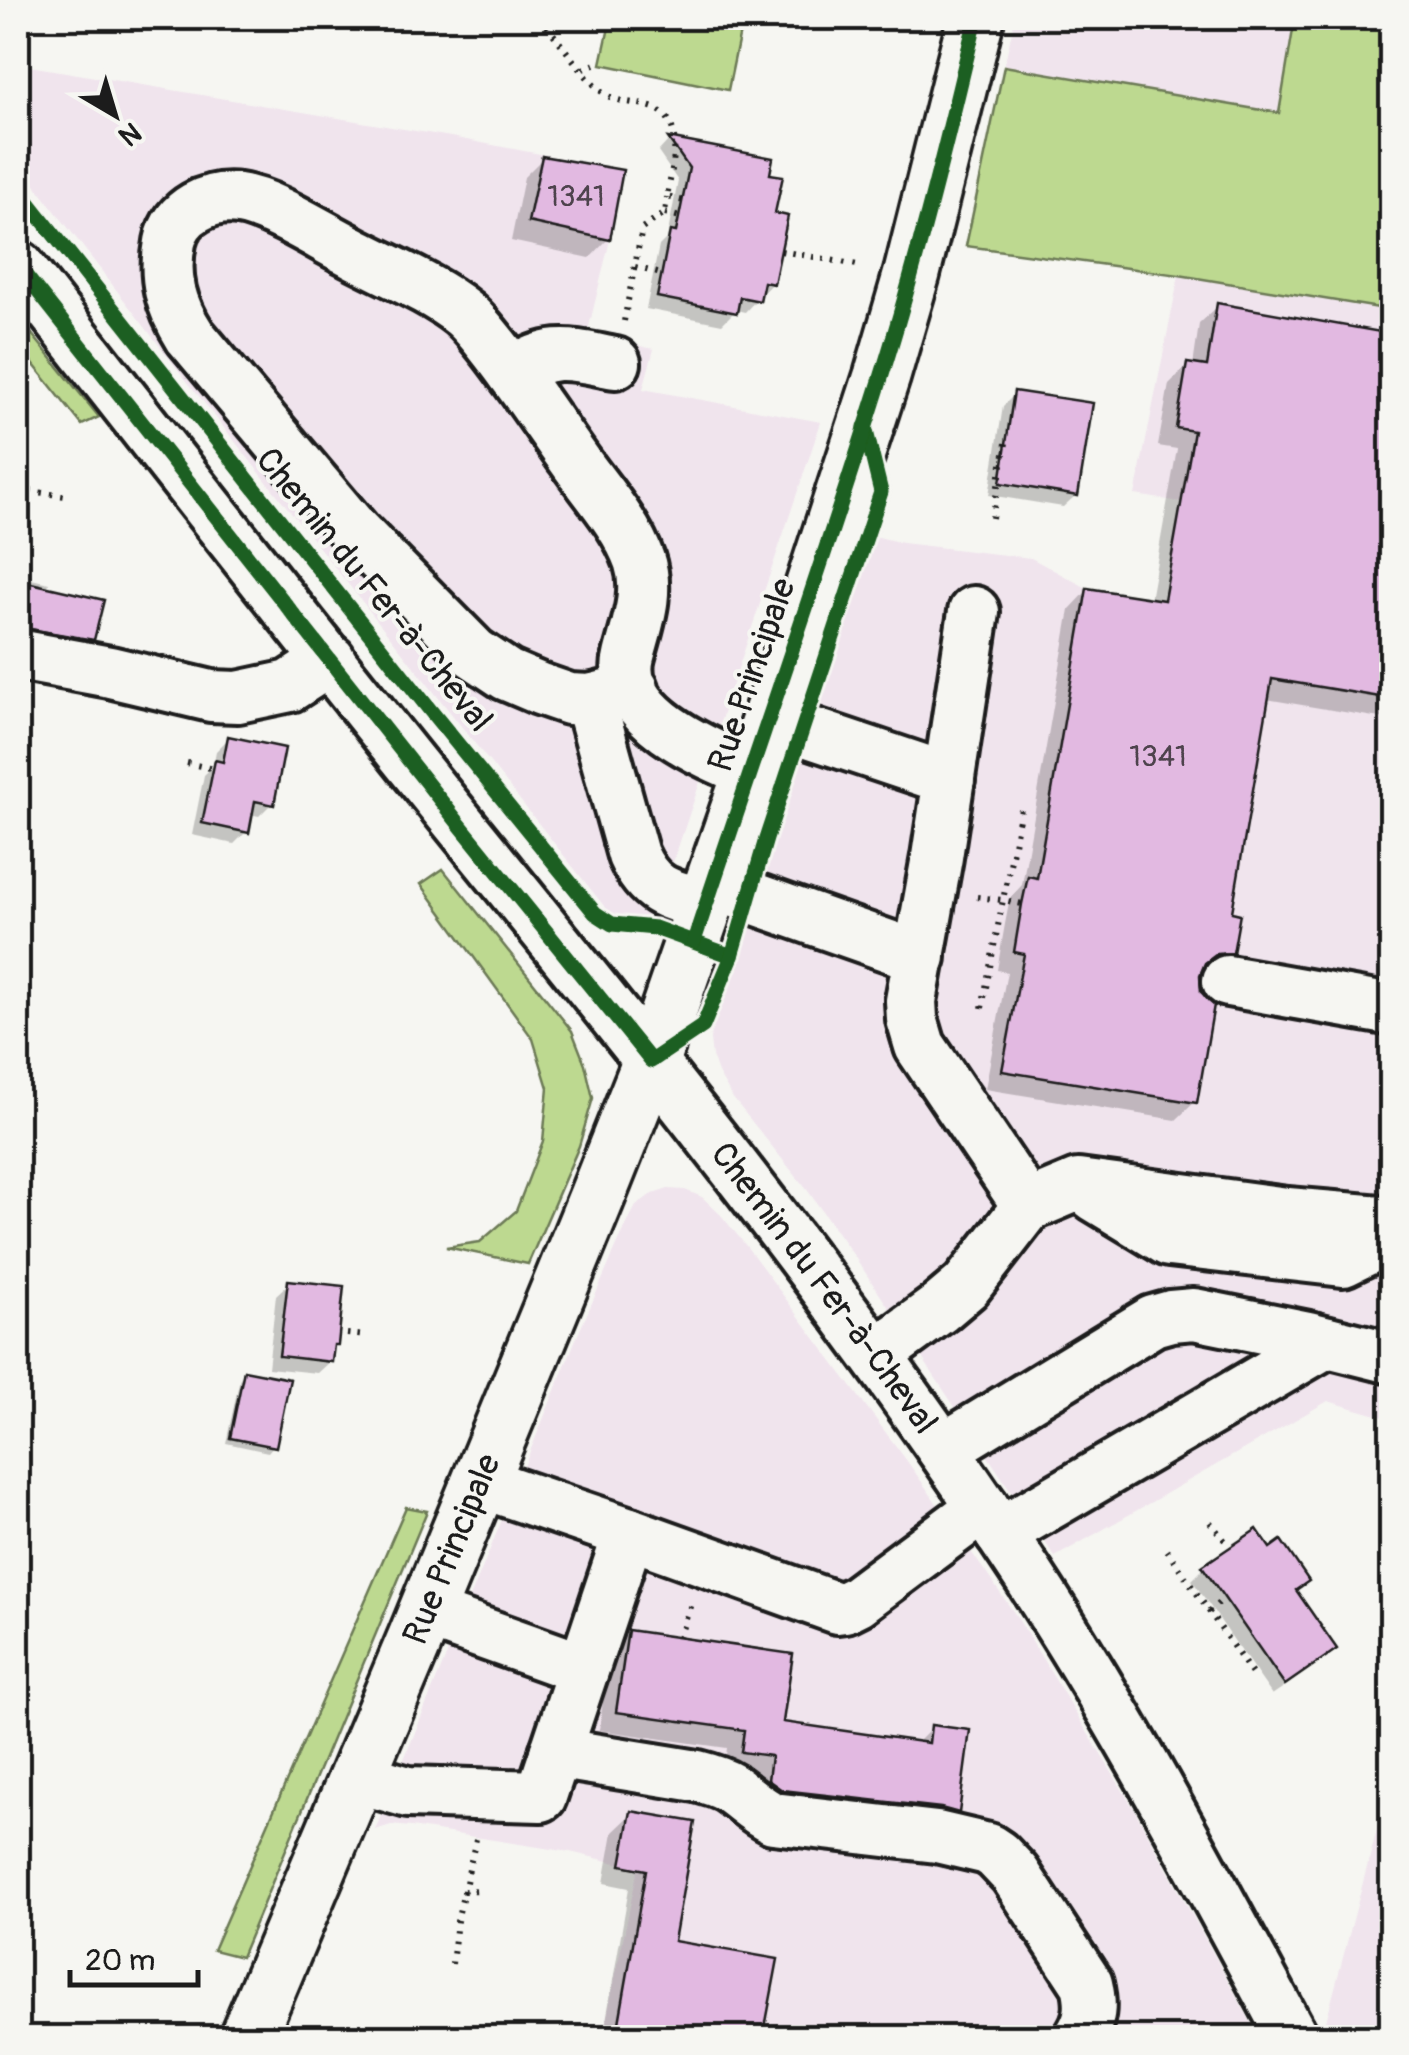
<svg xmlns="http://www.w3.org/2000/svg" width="1409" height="2055" font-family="Pangolin,sans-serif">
<rect width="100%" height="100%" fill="#f6f6f2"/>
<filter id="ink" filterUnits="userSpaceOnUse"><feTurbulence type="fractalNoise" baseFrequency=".01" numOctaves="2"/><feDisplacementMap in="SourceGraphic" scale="20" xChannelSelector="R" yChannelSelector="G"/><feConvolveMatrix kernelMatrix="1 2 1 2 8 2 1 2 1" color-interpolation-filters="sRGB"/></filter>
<g filter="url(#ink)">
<g fill="#f0e4ed">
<polygon points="1015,18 1295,18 1280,113 1004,66"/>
<polygon points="18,64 451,137 623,170 610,240 587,335 654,349 643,389 821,422 655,916 612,916 186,380 18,163"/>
<polygon points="1179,275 1391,310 1391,1419 1328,1401 1055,1557 857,1260 808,1191 732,1097 718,1073 712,1056 710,1040 712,1020 875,536 902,543 1031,558 1087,588 1163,599 1181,502 1135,495"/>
<polygon points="668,1189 685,1190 702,1197 721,1215 747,1247 907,1461 1015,1614 1133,1807 1259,2037 620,2038 603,2035 638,1868 570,1852 411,1827 391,1825 375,1830 576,1339 627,1223 636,1206 650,1195"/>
<polygon points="1391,1777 1391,2037 1328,2037 1324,2029"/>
</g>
<g fill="#bdd990" stroke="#6c7a56" stroke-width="2.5">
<polygon points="611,18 718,18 742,22 728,90 601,64"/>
<polygon points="1295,18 1391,18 1391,310 1179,275 966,246 1004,66 1279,113"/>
<polygon points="18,317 99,417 82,425 18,345"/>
<polygon points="443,869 572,1031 585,1064 593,1098 579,1146 528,1264 446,1247 480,1242 516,1211 543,1141 548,1088 533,1039 421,884"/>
<polygon points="406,1507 427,1511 241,1957 213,1950"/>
</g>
<g fill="#0003">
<polygon points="782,18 810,18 805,23"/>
<polygon points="669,140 770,160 767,176 772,215 772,283 745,312 736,310 722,324 646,309 659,246 667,238 678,181 658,152"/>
<polygon points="543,158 608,239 590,258 511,241 524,177"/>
<polygon points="1218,306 1392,337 1392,720 1266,699 1229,914 1231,952 1212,970 1199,972 1195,1102 1176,1120 985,1089 1007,972 997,970 1005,924 1010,898 1022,885 1070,609 1088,590 1150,600 1177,449 1158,446 1169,384 1188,365 1193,366 1199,324"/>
<polygon points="1015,394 1076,495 1063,507 989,495 1003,406"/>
<polygon points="18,477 30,479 18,545"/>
<polygon points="18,576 49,583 47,590 92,639 80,650 18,638"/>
<polygon points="229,738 271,804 259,816 250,814 246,832 234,844 192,835 204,775 213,766 216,751"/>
<polygon points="289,1283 335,1344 331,1348 330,1361 317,1373 268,1368 276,1295"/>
<polygon points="245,1373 273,1446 268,1452 226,1443 240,1378"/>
<polygon points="1270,1551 1306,1581 1295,1592 1334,1648 1322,1661 1272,1695 1192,1580 1204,1568"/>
<polygon points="628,1633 780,1724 916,1744 932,1728 956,1811 938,1830 750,1799 754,1774 724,1770 727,1748 599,1730 610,1651"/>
<polygon points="632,1814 671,1943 761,2038 603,2038 629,1888 604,1883 613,1832"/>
<polygon points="400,2022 459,2036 458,2038 387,2038"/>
</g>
<g fill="#e2b9e1" stroke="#1c1c1c" stroke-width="2.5">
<polygon points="668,138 773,158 770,174 783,176 775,213 788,216 774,284 764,282 760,301 740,297 737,313 657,297 670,231 676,232 689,168"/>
<polygon points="542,156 623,170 610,240 528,222"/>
<polygon points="1217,303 1392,334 1392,699 1272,679 1232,912 1240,914 1233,953 1217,954 1205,963 1200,975 1201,992 1214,1005 1197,1103 1002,1071 1024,954 1014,952 1022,904 1028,876 1037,878 1087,588 1164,600 1194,431 1176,428 1187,363 1207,366"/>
<polygon points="1014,391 1093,403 1078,496 1000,483"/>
<polygon points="18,580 104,600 94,640 18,627"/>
<polygon points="228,736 285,748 274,805 255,801 249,833 202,823 215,760 223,762"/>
<polygon points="288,1280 344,1286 338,1345 334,1345 332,1362 279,1356"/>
<polygon points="244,1370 290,1379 276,1447 230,1438"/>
<polygon points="1257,1529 1270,1548 1281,1540 1309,1581 1296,1590 1337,1649 1285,1685 1202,1566"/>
<polygon points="628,1630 793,1654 783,1722 929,1743 931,1725 970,1730 959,1813 941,1808 782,1790 768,1780 771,1756 741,1752 744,1730 616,1712"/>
<polygon points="631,1811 695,1822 674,1941 778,1959 763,2038 702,2038 619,2023 646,1870 621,1865"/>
</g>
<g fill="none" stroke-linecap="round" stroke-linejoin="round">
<defs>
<g id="minor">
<path id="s1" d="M18,266C165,453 311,641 461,826C653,1062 844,1298 1013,1552C1117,1707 1204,1873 1293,2038"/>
<path d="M513,373C553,346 572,355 615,363"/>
<polyline points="974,612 937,857 911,1001 912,1019 920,1046 1028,1206"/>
<polyline points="18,655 110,672 211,696 238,697 290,686 330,660"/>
<path d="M633,689L590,700L569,699L540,689L507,675L474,653L355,532L190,336C171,306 163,278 170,242C176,211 209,195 239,199C272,204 319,235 349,250C384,269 432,288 463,313C476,324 487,339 498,353C524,387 548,423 573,458C595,490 626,523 639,560C650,593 637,624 629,656C613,716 710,755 751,772"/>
<path d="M590,700L633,855C650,893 669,895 706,904"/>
<polyline points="770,719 949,779"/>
<polyline points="713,884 920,957"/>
<polyline points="1228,981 1392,1010"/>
<polyline points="1095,1196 1169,1241 1343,1261 1392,1237"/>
<polyline points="877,1354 940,1308 966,1286 1028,1206 1078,1185 1287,1213 1392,1222"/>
<polyline points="943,1449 1153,1321 1171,1316 1194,1314 1308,1337 1392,1358"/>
<polyline points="629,1533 837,1608 845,1607 857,1601 983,1507"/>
<polyline points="1000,1533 1327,1342"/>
<polyline points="426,1613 583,1669"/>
<path d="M555,1753L697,1776C709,1779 720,1782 730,1788C745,1798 756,1810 773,1818L937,1837L988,1849L997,1855L1015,1874L1087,1984C1092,2005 1091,2020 1079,2038"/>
<polyline points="356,1777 408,1792 541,1796 629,1533 480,1482"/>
</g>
<g id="major">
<path id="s2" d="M247,2038L416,1637L596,1199L651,1061L770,719L882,376L912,273L976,18"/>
</g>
</defs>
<use href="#minor" stroke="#1c1c1c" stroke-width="58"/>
<use href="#major" stroke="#1c1c1c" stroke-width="62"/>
<g stroke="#1c1c1c" stroke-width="6" stroke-dasharray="2.5 8" stroke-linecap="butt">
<path d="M540,18C557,36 587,83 606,95C620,103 636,102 651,107C688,118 671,170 667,197L684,201"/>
<polyline points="583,69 602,61"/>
<polyline points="665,213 680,217"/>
<polyline points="781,251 863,266"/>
<polyline points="635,267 661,274"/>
<polyline points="624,321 642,229 665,213 667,197"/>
<polyline points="30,491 65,496"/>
<polyline points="992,518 1007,438"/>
<polyline points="187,763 214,769"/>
<polyline points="977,897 1003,900 1021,809"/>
<polyline points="982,1008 1003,900 1022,904"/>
<polyline points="347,1334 366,1336"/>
<polyline points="1210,1522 1230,1547"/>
<polyline points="1167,1550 1252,1674"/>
<polyline points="1209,1612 1224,1598"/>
<polyline points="679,1638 692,1601"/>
<polyline points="476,1839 464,1891 479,1890"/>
<polyline points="452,1964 457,1921 464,1891"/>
<polyline points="367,2038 370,2025"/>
</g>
<use href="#minor" stroke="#f6f6f2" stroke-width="50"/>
<use href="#major" stroke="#f6f6f2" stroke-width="55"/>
<defs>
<g id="cycleway">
<polyline points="18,189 430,710 595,913 612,924 655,928 732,956"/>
<polyline points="18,266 460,825 651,1061 703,1026 732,956 766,839 881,492 865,427"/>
<path d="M694,941C756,753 822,567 881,378C918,260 948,138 976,18"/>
</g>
</defs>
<use href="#cycleway" stroke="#f6f6f2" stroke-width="21"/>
<use href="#cycleway" stroke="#1b5e20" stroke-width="15"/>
</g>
</g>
<g text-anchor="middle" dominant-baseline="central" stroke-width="8" stroke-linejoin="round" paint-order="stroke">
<g font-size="30" fill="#4e434d">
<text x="576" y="196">1341</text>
<text x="1158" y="756">1341</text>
</g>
<g font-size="35" fill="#1c1c1c" stroke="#f6f6f2">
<text transform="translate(374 590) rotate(51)">Chemin du Fer-à-Cheval</text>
<text transform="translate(752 675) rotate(-71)">Rue Principale</text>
<text stroke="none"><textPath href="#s1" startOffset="1302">Chemin du Fer-à-Cheval</textPath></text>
<text stroke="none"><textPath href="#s2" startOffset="530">Rue Principale</textPath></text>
</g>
</g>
<rect width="1409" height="2055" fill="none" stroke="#f6f6f2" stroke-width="60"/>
<rect x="30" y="30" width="1349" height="1995" fill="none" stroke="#1c1c1c" stroke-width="4" filter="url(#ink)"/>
<g transform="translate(115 115) rotate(142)" stroke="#f6f6f2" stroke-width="8" paint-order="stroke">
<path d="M0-8L18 38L0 25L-18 38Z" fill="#1c1c1c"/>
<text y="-15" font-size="28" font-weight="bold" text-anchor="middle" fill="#1c1c1c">N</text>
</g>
<path d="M70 1970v15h128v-15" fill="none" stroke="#1c1c1c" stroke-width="5"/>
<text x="85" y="1970" font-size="30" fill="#1c1c1c" stroke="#f6f6f2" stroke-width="8" paint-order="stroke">20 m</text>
</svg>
